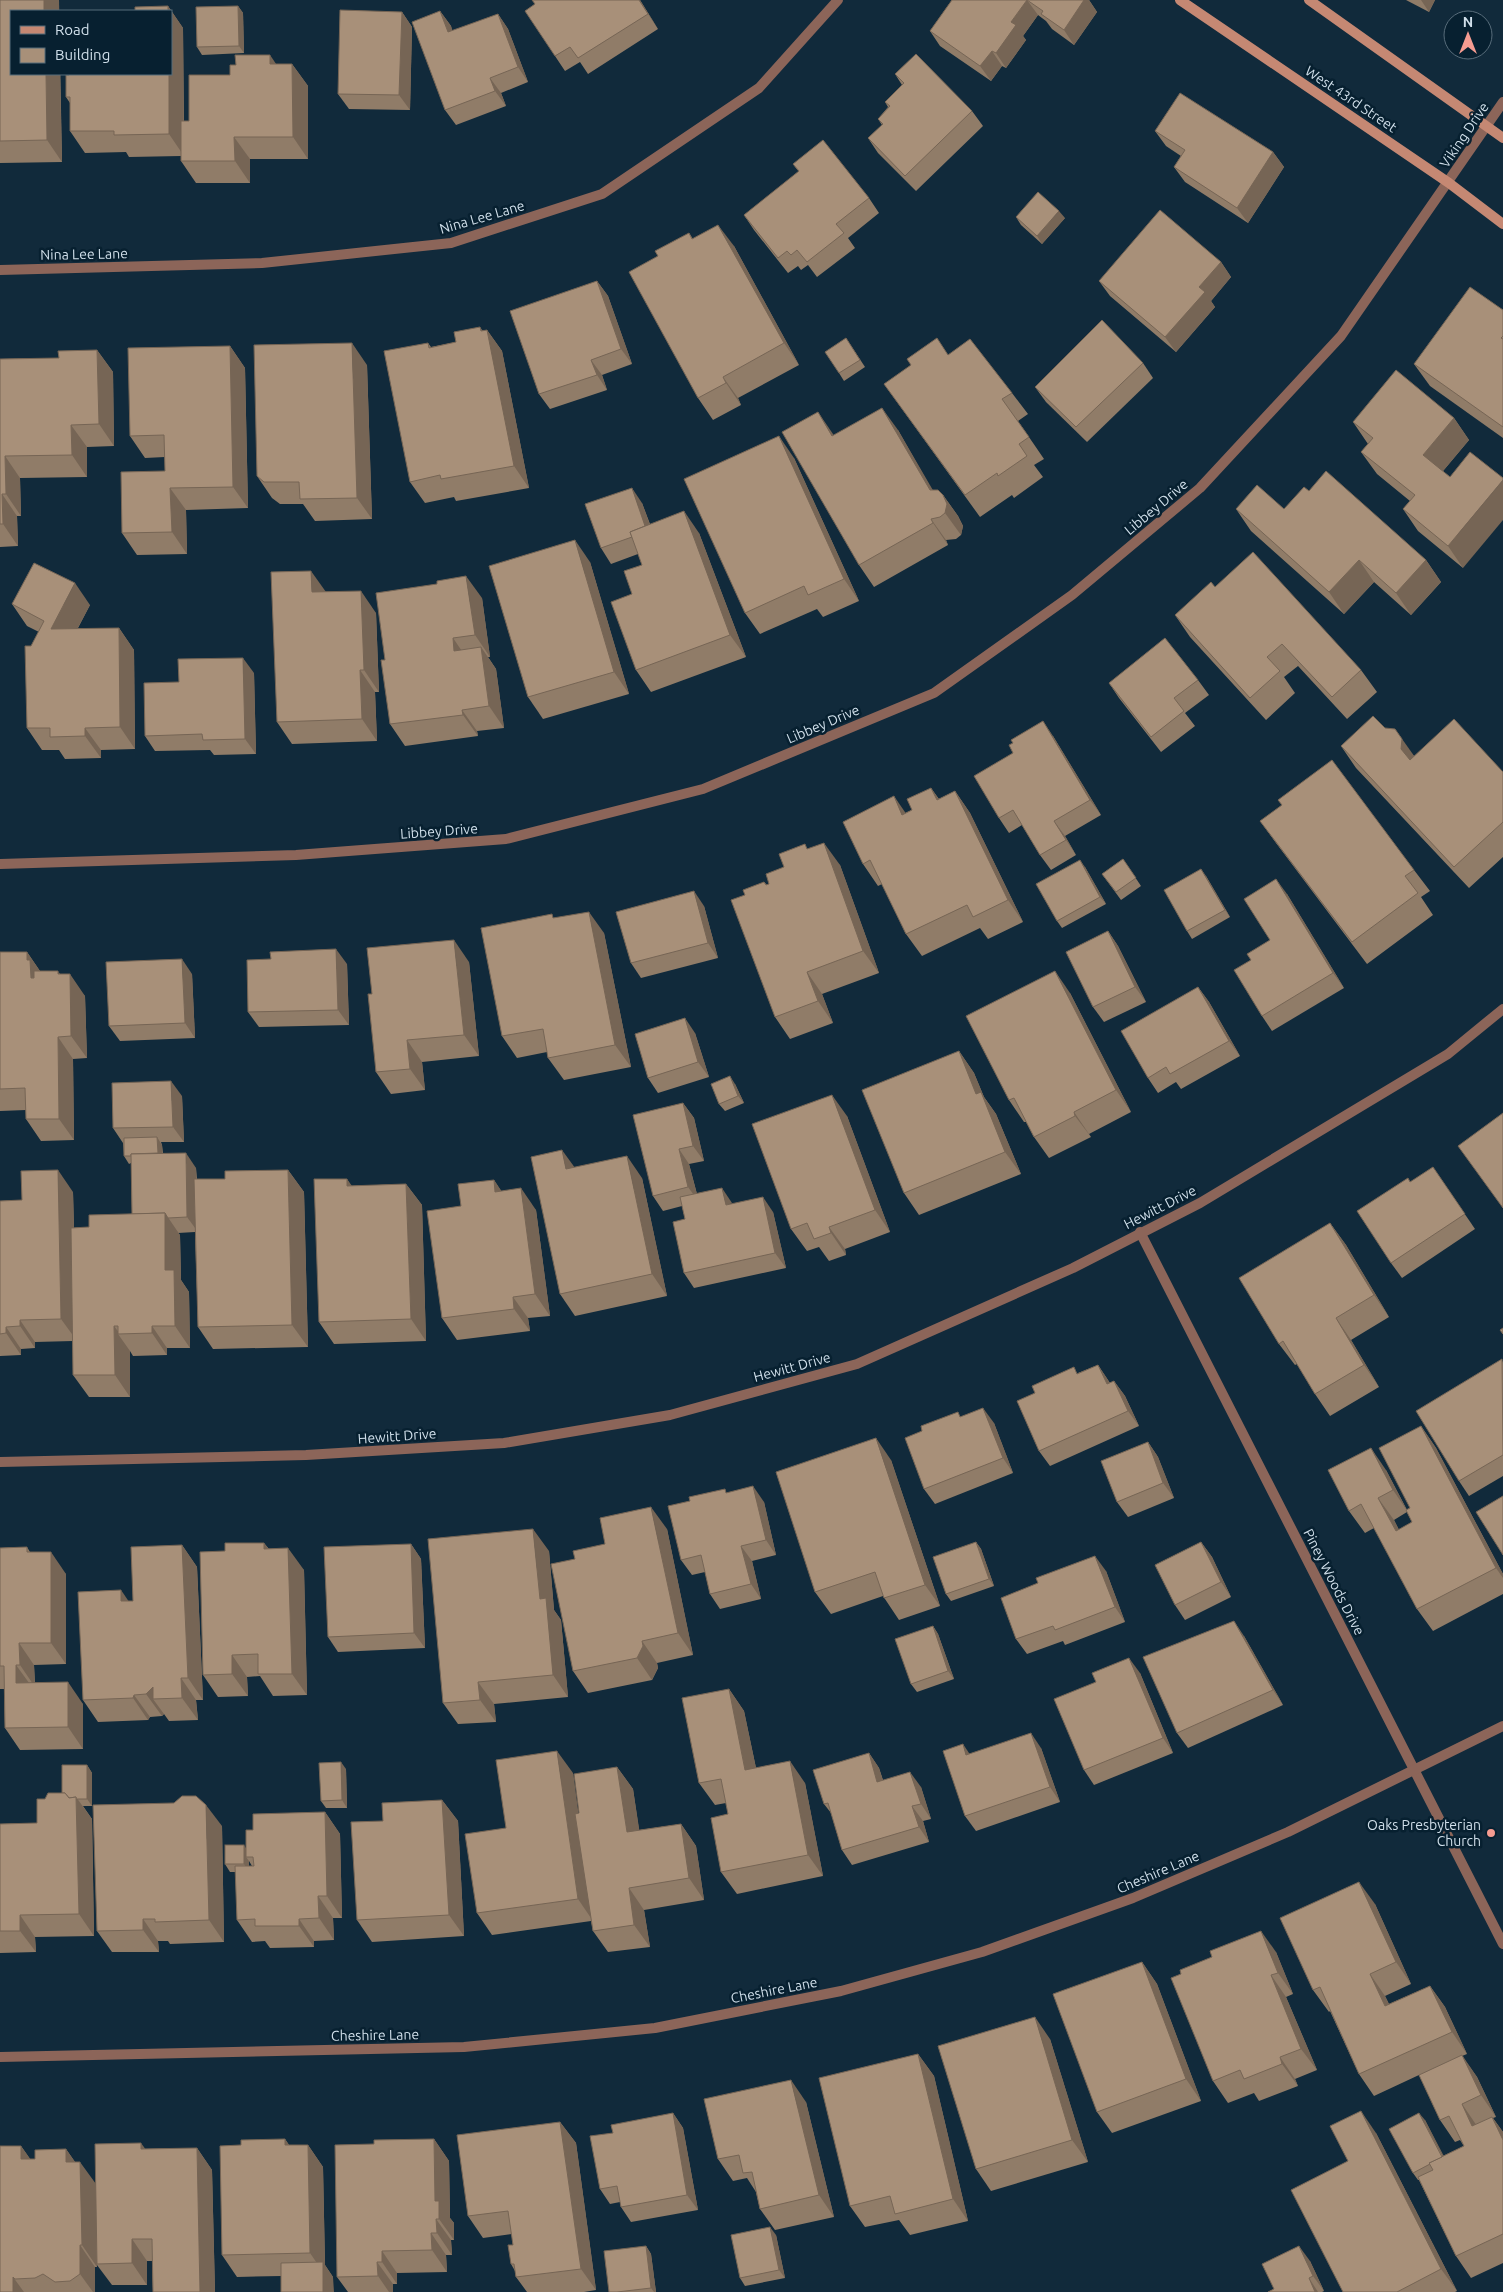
<svg xmlns="http://www.w3.org/2000/svg" width="1503" height="2292" font-family="Ubuntu,sans-serif">
<rect width="100%" height="100%" fill="#112a3b"/>
<g fill="none" stroke-linecap="round" stroke-linejoin="round">
<g stroke="#8c6559" stroke-width="10">
<polyline points="0,270 262,263 451,243 602,194 759,88 838,0"/>
<polyline points="0,864 296,855 506,839 703,789 934,693 1072,595 1200,488 1341,336 1503,102"/>
<polyline points="1140,1232 1503,1944"/>
<polyline points="0,1462 306,1455 504,1443 670,1415 857,1364 1073,1268 1200,1203 1448,1054 1503,1009"/>
<polyline points="0,2057 464,2047 655,2028 841,1991 982,1952 1133,1898 1288,1832 1503,1726"/>
</g>
<g stroke="#c58873" stroke-width="10">
<polyline points="1180,0 1449,183 1503,224"/>
<polyline points="1309,0 1503,138"/>
</g>
</g>
<g fill="#907c68" fill-rule="evenodd">
<polygon points="0,0 59,0 62,162 0,163"/>
<polygon points="640,0 658,29 588,74 580,62 565,71 555,56"/>
<polygon points="952,0 1089,0 1097,12 1074,45 1052,29 1046,21 1038,15 1023,36 1026,40 1006,68 1002,66 991,81 940,46 930,31"/>
<polygon points="1406,0 1435,0 1429,12"/>
<polygon points="168,6 183,28 184,121 189,121 230,75 276,64 292,64 308,86 308,159 250,159 250,183 196,183 181,161 181,156 129,157 126,152 85,153 70,131 70,103 66,97 69,75 171,74"/>
<polygon points="238,6 243,13 244,53 202,55 197,47"/>
<polygon points="440,11 451,26 452,31 498,14 508,29 528,82 501,93 506,106 456,125 445,110"/>
<polygon points="402,12 412,27 410,110 349,109 338,94"/>
<polygon points="895,74 972,111 983,126 916,191 878,153 868,138 882,125 878,119 888,107 885,102 902,85"/>
<polygon points="1155,131 1273,152 1284,167 1248,223 1185,182 1174,167 1181,156 1166,146"/>
<polygon points="793,164 869,198 879,213 848,238 855,248 817,277 808,265 801,270 798,266 788,273 754,230 744,215 799,172"/>
<polygon points="1016,217 1065,218 1042,244 1021,225"/>
<polygon points="689,233 693,239 734,246 799,365 738,398 741,405 713,420 698,398"/>
<polygon points="1221,262 1231,277 1211,301 1215,307 1176,352 1110,296 1099,281"/>
<polygon points="597,281 608,296 632,364 602,375 607,390 550,409 539,394"/>
<polygon points="1503,310 1503,438 1430,386 1414,364"/>
<polygon points="487,330 502,351 529,488 456,501 454,497 425,503 410,482 428,343 431,347 456,342"/>
<polygon points="846,338 865,367 844,381 839,373"/>
<polygon points="230,346 245,368 248,508 186,510 187,554 137,555 122,533 165,471 165,457 145,458 130,436"/>
<polygon points="97,350 113,372 114,446 87,447 87,477 20,478 21,516 17,516 18,546 0,547 0,359 59,358"/>
<polygon points="948,355 1012,393 1028,414 1018,421 1044,459 1034,465 1043,477 1014,498 1012,495 980,517 884,384"/>
<polygon points="1143,363 1153,378 1087,442 1046,402 1035,387"/>
<polygon points="367,365 372,519 315,521 303,504 280,504 272,498 257,476"/>
<polygon points="1454,418 1469,440 1443,471 1450,477 1463,568 1418,531 1403,509 1410,501 1377,474 1361,452 1368,444 1353,422"/>
<polygon points="898,430 932,490 943,495 958,516 963,526 961,535 956,539 946,540 948,545 874,587 859,565 834,435"/>
<polygon points="794,458 859,601 823,617 817,609 760,634 745,613"/>
<polygon points="1309,491 1426,560 1441,582 1411,615 1374,582 1344,614 1251,531 1236,509 1284,509"/>
<polygon points="642,503 650,524 699,533 746,657 651,692 636,670 632,594 642,565 638,554 611,564 601,548"/>
<polygon points="590,562 629,694 543,719 528,697"/>
<polygon points="1215,587 1361,670 1377,692 1347,719 1298,666 1284,677 1295,693 1266,720 1190,637 1175,615"/>
<polygon points="326,592 376,613 379,692 375,692 377,741 292,744 277,722"/>
<polygon points="482,598 490,657 488,657 496,669 504,728 477,731 478,736 405,746 390,724 385,660"/>
<polygon points="12,604 90,605 78,628 119,628 134,650 135,749 101,750 101,758 65,759 59,750 42,750 27,728 39,632 27,626"/>
<polygon points="254,673 256,754 214,755 210,750 155,751 145,736 179,682"/>
<polygon points="1198,680 1209,695 1185,713 1195,726 1161,752 1119,698 1109,683"/>
<polygon points="1385,728 1414,756 1503,772 1503,857 1469,888 1356,768 1341,746"/>
<polygon points="1053,736 1101,815 1065,836 1076,855 1051,870 1040,855 1022,825 1009,833 999,818"/>
<polygon points="931,788 939,799 955,791 970,813 1023,922 988,939 980,928 922,956 906,934 882,884 878,886 863,864 905,813 912,810"/>
<polygon points="1260,821 1414,870 1430,891 1421,897 1433,915 1367,964 1276,843"/>
<polygon points="808,849 840,865 879,973 822,994 833,1023 790,1039 775,1017 745,895 764,882 767,885 769,884 784,867"/>
<polygon points="1123,859 1141,886 1121,900 1102,874"/>
<polygon points="1085,867 1106,904 1062,928 1057,921"/>
<polygon points="1206,876 1230,917 1192,939 1187,931"/>
<polygon points="1287,894 1344,988 1272,1031 1262,1016 1270,940"/>
<polygon points="704,906 718,958 641,978 631,963"/>
<polygon points="555,918 604,933 631,1067 564,1080 548,1058 547,1052 517,1058 502,1036"/>
<polygon points="1108,931 1118,946 1146,1002 1104,1022 1093,1007"/>
<polygon points="0,952 27,952 40,971 60,974 85,996 87,1058 73,1059 74,1140 41,1141 26,1119 26,1110 0,1111"/>
<polygon points="469,962 479,1056 422,1062 425,1090 391,1094 376,1072 372,994"/>
<polygon points="347,964 349,1025 259,1027 248,1012"/>
<polygon points="192,974 195,1038 120,1041 109,1026"/>
<polygon points="1198,987 1209,1002 1240,1056 1181,1089 1176,1082 1158,1093 1148,1078"/>
<polygon points="1070,993 1131,1112 1089,1134 1091,1137 1049,1158 1034,1137 1026,1122 1024,1122 1009,1100"/>
<polygon points="695,1033 709,1077 658,1093 648,1078"/>
<polygon points="959,1051 974,1073 984,1097 996,1114 1021,1174 919,1215 904,1193"/>
<polygon points="735,1084 744,1103 725,1111 719,1104"/>
<polygon points="182,1096 184,1142 161,1142 162,1145 163,1153 196,1168 197,1179 225,1179 288,1170 304,1192 308,1347 213,1349 198,1327 195,1232 178,1233 180,1235 181,1280 189,1292 190,1348 167,1348 167,1355 133,1356 130,1351 130,1397 89,1397 73,1375 73,1341 35,1342 35,1348 21,1349 21,1355 0,1356 0,1201 22,1200 73,1192 74,1228 89,1227 132,1214 131,1163 129,1164 124,1156 123,1143 113,1128"/>
<polygon points="683,1103 694,1118 704,1161 689,1164 697,1194 732,1204 773,1212 786,1268 694,1288 684,1273 685,1219 682,1206 663,1211 653,1196"/>
<polygon points="847,1116 890,1232 845,1249 846,1255 829,1261 819,1247 807,1251 791,1229"/>
<polygon points="642,1178 667,1296 575,1316 560,1294"/>
<polygon points="347,1179 351,1186 406,1184 422,1205 426,1341 334,1344 319,1322"/>
<polygon points="494,1180 501,1191 536,1210 550,1316 528,1318 530,1331 457,1340 442,1318 461,1206"/>
<polygon points="1410,1182 1443,1182 1475,1229 1402,1278 1391,1263"/>
<polygon points="1330,1223 1346,1245 1389,1317 1351,1340 1379,1387 1330,1416 1315,1394 1297,1364 1295,1365 1279,1344"/>
<polygon points="1503,1360 1503,1476 1469,1496 1459,1481"/>
<polygon points="1098,1365 1110,1383 1114,1381 1125,1396 1139,1426 1050,1466 1039,1451 1078,1373"/>
<polygon points="961,1416 994,1423 1013,1473 935,1504 924,1489"/>
<path d="M1421,1426L1436,1448L1503,1574V1594L1433,1631L1417,1609L1374,1528L1365,1533L1349,1511L1386,1470L1407,1510L1410,1508ZM1407,1512L1412,1522L1399,1530L1394,1520Z"/>
<polygon points="1148,1442 1158,1457 1174,1498 1128,1517 1117,1502"/>
<polygon points="891,1460 940,1606 899,1620 883,1596 831,1614 815,1592"/>
<polygon points="728,1493 764,1502 776,1555 752,1561 761,1599 720,1609 710,1594 705,1572 692,1575 681,1560"/>
<polygon points="667,1529 693,1655 657,1663 658,1668 652,1680 588,1693 573,1671"/>
<polygon points="976,1542 981,1549 994,1586 951,1601 946,1594"/>
<polygon points="1201,1542 1212,1557 1231,1597 1185,1620 1175,1605"/>
<polygon points="264,1543 269,1549 304,1570 307,1695 273,1696 260,1676 247,1677 248,1696 218,1697 203,1675 225,1551"/>
<polygon points="411,1544 421,1559 425,1648 338,1652 328,1637"/>
<polygon points="182,1545 197,1567 203,1700 196,1700 198,1720 169,1721 164,1714 162,1716 150,1717 148,1720 98,1722 83,1700 128,1601 133,1601"/>
<polygon points="27,1547 30,1552 66,1574 66,1664 34,1665 35,1683 83,1704 83,1749 20,1750 5,1728 4,1689 0,1689 0,1548"/>
<polygon points="549,1551 554,1610 561,1620 568,1697 494,1704 496,1722 458,1724 443,1703"/>
<polygon points="1106,1571 1125,1622 1065,1645 1063,1641 1027,1654 1016,1639"/>
<polygon points="933,1626 938,1634 954,1679 917,1692 911,1684"/>
<polygon points="1244,1636 1283,1705 1188,1748 1177,1733"/>
<polygon points="1140,1673 1173,1753 1094,1785 1084,1770"/>
<polygon points="729,1689 744,1711 756,1768 805,1783 823,1876 737,1894 721,1872 728,1814 726,1803 715,1805 699,1783"/>
<polygon points="1041,1748 1060,1802 976,1831 965,1816 970,1754"/>
<polygon points="869,1753 879,1768 883,1780 921,1787 931,1819 923,1821 929,1842 852,1865 842,1850 831,1813 824,1804"/>
<polygon points="87,1765 92,1773 92,1806 83,1806 92,1819 94,1936 35,1937 36,1952 0,1953 0,1824 37,1823 45,1799 62,1793"/>
<polygon points="617,1767 633,1789 639,1830 681,1824 696,1846 704,1900 644,1910 650,1947 608,1952 593,1931 591,1921 492,1935 477,1913 506,1828 573,1773 578,1814 579,1813"/>
<polygon points="346,1769 347,1808 326,1808 321,1801"/>
<polygon points="442,1800 458,1821 464,1936 372,1942 357,1920 383,1821"/>
<path d="M325,1812L340,1834L342,1918H333L334,1940L314,1941V1947L270,1948L265,1941L252,1942L237,1920L236,1872H230L225,1864L246,1848L253,1830ZM249,1861L252,1866H249Z"/>
<polygon points="222,1826 224,1942 170,1944 168,1941 158,1941 159,1952 112,1952 97,1931"/>
<polygon points="1375,1904 1411,1984 1385,1996 1389,2004 1430,1986 1445,2007 1467,2054 1462,2056 1477,2077 1496,2117 1493,2118 1503,2132 1503,2263 1471,2278 1456,2256 1419,2180 1418,2180 1413,2173 1425,2120 1443,2156 1464,2146 1460,2140 1455,2142 1440,2120 1419,2075 1374,2096 1359,2074 1330,2011 1329,2012 1313,1990"/>
<polygon points="1276,1952 1293,1994 1286,1997 1317,2070 1295,2079 1298,2086 1259,2101 1254,2093 1228,2103 1213,2081"/>
<polygon points="1142,1962 1157,1984 1201,2101 1112,2133 1097,2112"/>
<polygon points="1050,2039 1088,2162 991,2191 976,2169"/>
<polygon points="918,2054 934,2076 968,2221 910,2235 899,2220 865,2227 850,2206"/>
<polygon points="806,2102 834,2217 775,2230 760,2209 756,2192 747,2178 733,2181 718,2159"/>
<polygon points="673,2113 683,2128 698,2210 631,2222 621,2207 620,2202 610,2204 600,2189 613,2133"/>
<polygon points="560,2122 576,2143 596,2290 584,2292 527,2292 516,2277 515,2271 511,2264 513,2245 512,2234 483,2238 468,2216"/>
<polygon points="1376,2133 1457,2291 1455,2292 1343,2292 1348,2161"/>
<polygon points="285,2139 289,2145 308,2145 323,2167 325,2265 333,2277 281,2276 237,2277 222,2255 241,2145"/>
<polygon points="434,2139 449,2161 450,2218 454,2223 454,2240 451,2240 452,2255 446,2255 447,2272 397,2273 397,2284 393,2284 393,2292 348,2292 337,2277 374,2144"/>
<polygon points="21,2146 30,2159 35,2159 66,2149 75,2162 95,2184 145,2149 197,2148 212,2170 215,2292 153,2292 152,2261 147,2261 147,2285 112,2285 97,2265 97,2267 95,2267 95,2292 0,2292"/>
<polygon points="776,2235 785,2278 745,2286 740,2278"/>
<polygon points="646,2246 651,2254 656,2292 609,2292"/>
<polygon points="1310,2261 1324,2291 1322,2292 1268,2292 1274,2289"/>
</g>
<g fill="#766555">
<rect x="44" y="0" width="15" height="11"/>
<polygon points="639,0 640,0 658,29 648,14"/>
<polygon points="1027,0 1038,15 1023,36 1026,40 1006,68 996,53 1011,22"/>
<polygon points="1084,0 1089,0 1097,12 1074,45 1064,30"/>
<polygon points="1421,0 1435,0 1429,12"/>
<polygon points="168,6 183,28 184,156 169,134 169,74 171,74 171,11 168,11"/>
<polygon points="238,6 243,13 244,53 239,46"/>
<polygon points="440,11 451,26 458,47 448,32"/>
<polygon points="402,12 412,27 410,110 399,95"/>
<polygon points="498,14 508,29 528,82 518,67"/>
<polygon points="992,51 1002,66 991,81 980,66"/>
<polygon points="270,55 285,77 270,64"/>
<polygon points="292,64 308,86 308,159 293,137"/>
<polygon points="46,74 60,74 62,162 47,140"/>
<polygon points="490,78 501,93 506,106 495,91"/>
<polygon points="234,137 250,159 250,183 235,161"/>
<polygon points="1273,152 1284,167 1248,223 1237,208"/>
<polygon points="1059,211 1065,218 1042,244 1037,236"/>
<polygon points="718,225 734,246 799,365 784,343"/>
<polygon points="1221,262 1231,277 1211,301 1215,307 1176,352 1165,337 1199,287"/>
<polygon points="597,281 608,296 632,364 621,349"/>
<polygon points="480,327 489,339 487,330 502,351 529,488 514,466"/>
<polygon points="352,343 367,365 372,519 357,498"/>
<polygon points="230,346 245,368 248,508 233,487"/>
<polygon points="97,350 113,372 114,446 99,424"/>
<polygon points="591,360 602,375 607,390 597,375"/>
<polygon points="723,377 738,398 741,405 726,383"/>
<polygon points="882,408 898,430 945,511 930,490"/>
<polygon points="818,412 833,434 847,458 832,436"/>
<polygon points="1454,418 1469,440 1438,477 1423,455"/>
<polygon points="71,425 87,447 87,477 72,455"/>
<polygon points="779,436 794,458 859,601 844,579"/>
<polygon points="5,456 20,478 21,516 6,494"/>
<polygon points="1503,480 1503,520 1463,568 1448,546"/>
<polygon points="170,488 186,510 187,554 172,532"/>
<polygon points="632,488 642,503 658,547 647,532"/>
<polygon points="2,494 17,516 18,546 3,524"/>
<polygon points="943,495 958,516 963,526 961,535 945,513"/>
<polygon points="684,511 699,533 746,657 730,635"/>
<polygon points="931,519 946,540 948,545 933,523"/>
<polygon points="575,540 590,562 629,694 614,672"/>
<polygon points="1359,560 1374,582 1344,614 1329,592"/>
<polygon points="1426,560 1441,582 1411,615 1396,593"/>
<polygon points="311,571 326,592 312,592"/>
<polygon points="466,576 482,598 490,657 475,635"/>
<polygon points="75,583 90,605 66,650 51,629"/>
<polygon points="361,591 376,613 379,692 364,670"/>
<polygon points="119,628 134,650 135,749 120,727"/>
<polygon points="453,638 468,660 454,651"/>
<polygon points="481,647 496,669 504,728 489,706"/>
<polygon points="243,658 254,673 256,754 245,739"/>
<polygon points="360,670 375,692 377,741 362,719"/>
<polygon points="462,710 477,731 478,736 463,715"/>
<polygon points="1043,721 1053,736 1101,815 1090,800"/>
<polygon points="85,728 101,750 101,758 85,736"/>
<polygon points="1395,729 1417,760 1416,771 1401,749"/>
<polygon points="931,788 946,810 937,800"/>
<polygon points="955,791 970,813 1023,922 1008,900"/>
<polygon points="894,796 909,818 902,815"/>
<polygon points="1054,821 1065,836 1076,855 1066,840"/>
<polygon points="824,843 840,865 879,973 863,951"/>
<polygon points="1080,860 1085,867 1106,904 1100,897"/>
<polygon points="1201,869 1206,876 1230,917 1225,910"/>
<polygon points="1276,879 1287,894 1344,988 1333,973"/>
<polygon points="694,891 704,906 718,958 708,943"/>
<polygon points="589,912 604,933 631,1067 615,1045"/>
<polygon points="1108,931 1118,946 1146,1002 1135,987"/>
<polygon points="454,940 469,962 479,1056 464,1035"/>
<polygon points="336,949 347,964 349,1025 338,1010"/>
<polygon points="27,952 42,974 42,976 31,978 27,960"/>
<polygon points="182,959 192,974 195,1038 185,1023"/>
<polygon points="58,971 70,989 70,974 85,996 87,1058 71,1036"/>
<polygon points="1055,971 1070,993 1131,1112 1116,1090"/>
<polygon points="807,972 822,994 833,1023 818,1001"/>
<polygon points="1198,987 1209,1002 1240,1056 1229,1041"/>
<polygon points="685,1018 695,1033 709,1077 698,1062"/>
<polygon points="58,1037 73,1059 74,1140 59,1119"/>
<polygon points="407,1040 422,1062 425,1090 410,1069"/>
<polygon points="959,1051 974,1073 984,1097 996,1114 1021,1174 1005,1152 976,1094"/>
<polygon points="730,1076 735,1084 744,1103 738,1096"/>
<polygon points="171,1081 182,1096 184,1142 173,1127"/>
<polygon points="832,1095 847,1116 890,1232 875,1210"/>
<polygon points="683,1103 694,1118 704,1161 693,1146"/>
<polygon points="1074,1112 1089,1134 1091,1137 1075,1116"/>
<polygon points="157,1137 162,1145 163,1163 158,1155"/>
<polygon points="679,1149 689,1164 699,1202 688,1187"/>
<polygon points="562,1150 578,1172 566,1169"/>
<polygon points="186,1153 196,1168 198,1232 187,1217"/>
<polygon points="627,1156 642,1178 667,1296 652,1274"/>
<polygon points="58,1170 73,1192 77,1341 61,1319"/>
<polygon points="288,1170 304,1192 308,1347 292,1325"/>
<polygon points="347,1179 362,1200 347,1186"/>
<polygon points="494,1180 509,1202 495,1192"/>
<polygon points="406,1184 422,1205 426,1341 411,1319"/>
<polygon points="521,1188 536,1210 550,1316 535,1294"/>
<polygon points="722,1188 732,1203 726,1205"/>
<polygon points="763,1197 773,1212 786,1268 775,1253"/>
<polygon points="165,1213 180,1235 181,1280 189,1292 190,1348 175,1326 165,1270"/>
<polygon points="1330,1223 1346,1245 1389,1317 1374,1295"/>
<polygon points="829,1227 845,1249 846,1255 831,1233"/>
<polygon points="513,1297 528,1318 530,1331 514,1309"/>
<polygon points="1336,1318 1351,1340 1379,1387 1364,1365"/>
<polygon points="20,1320 35,1342 35,1348 20,1326"/>
<polygon points="114,1326 120,1334 118,1334 130,1351 130,1397 115,1375"/>
<polygon points="152,1326 167,1348 167,1355 152,1333"/>
<polygon points="6,1327 21,1349 21,1355 6,1333"/>
<polygon points="1098,1365 1108,1380 1117,1399 1107,1384"/>
<polygon points="1114,1381 1125,1396 1139,1426 1128,1411"/>
<polygon points="983,1408 994,1423 1013,1473 1003,1458"/>
<polygon points="1421,1426 1436,1448 1503,1574 1503,1578 1496,1568"/>
<polygon points="876,1438 891,1460 940,1606 925,1585"/>
<polygon points="1148,1442 1158,1457 1174,1498 1163,1483"/>
<polygon points="1371,1448 1386,1470 1408,1512 1393,1490"/>
<polygon points="753,1486 764,1502 776,1555 766,1540"/>
<polygon points="1378,1498 1394,1520 1411,1553 1396,1531"/>
<polygon points="651,1507 667,1529 693,1655 678,1633"/>
<polygon points="533,1529 549,1551 554,1610 561,1620 568,1697 553,1675 540,1599"/>
<polygon points="976,1542 981,1549 994,1586 989,1579"/>
<polygon points="1201,1542 1212,1557 1231,1597 1221,1582"/>
<polygon points="264,1543 280,1564 264,1549"/>
<polygon points="411,1544 421,1559 425,1648 414,1633"/>
<polygon points="182,1545 197,1567 203,1700 188,1678"/>
<polygon points="741,1546 752,1561 761,1599 751,1584"/>
<polygon points="288,1548 304,1570 307,1695 292,1674"/>
<polygon points="51,1552 66,1574 66,1664 51,1643"/>
<polygon points="1095,1556 1106,1571 1125,1622 1115,1607"/>
<polygon points="121,1590 136,1612 121,1601"/>
<polygon points="1234,1621 1244,1636 1283,1705 1273,1690"/>
<polygon points="933,1626 938,1634 954,1679 948,1671"/>
<polygon points="642,1641 657,1663 658,1668 652,1680 637,1658"/>
<polygon points="19,1643 34,1665 35,1687 20,1665"/>
<polygon points="232,1655 247,1677 248,1696 232,1674"/>
<polygon points="1129,1658 1140,1673 1173,1753 1163,1738"/>
<polygon points="16,1665 32,1687 16,1683"/>
<polygon points="181,1678 196,1700 198,1720 182,1698"/>
<polygon points="68,1682 83,1704 83,1749 68,1727"/>
<polygon points="478,1682 494,1704 496,1722 480,1700"/>
<polygon points="153,1687 153,1699 164,1714 162,1716 146,1694"/>
<polygon points="729,1689 744,1711 761,1792 745,1770"/>
<polygon points="134,1695 150,1717 148,1720 133,1698"/>
<polygon points="1031,1733 1041,1748 1060,1802 1050,1787"/>
<polygon points="963,1744 973,1759 966,1755"/>
<polygon points="557,1751 573,1773 593,1921 578,1899"/>
<polygon points="869,1753 879,1768 888,1797 877,1782"/>
<polygon points="790,1761 805,1783 823,1876 808,1855"/>
<polygon points="341,1762 346,1769 347,1808 342,1800"/>
<polygon points="87,1765 92,1773 92,1806 87,1799"/>
<polygon points="617,1767 633,1789 643,1854 627,1832"/>
<polygon points="910,1772 921,1787 931,1819 921,1804"/>
<polygon points="76,1797 92,1819 94,1936 79,1914"/>
<polygon points="442,1800 458,1821 464,1936 449,1915"/>
<polygon points="206,1805 222,1826 224,1942 209,1920"/>
<polygon points="912,1806 923,1821 929,1842 919,1827"/>
<polygon points="325,1812 340,1834 342,1918 327,1896"/>
<polygon points="681,1824 696,1846 704,1900 689,1878"/>
<polygon points="244,1845 249,1853 246,1857 249,1861 249,1872 244,1864"/>
<polygon points="1359,1882 1375,1904 1411,1984 1396,1962"/>
<polygon points="629,1888 644,1910 650,1947 634,1925"/>
<polygon points="318,1896 333,1918 334,1940 319,1918"/>
<polygon points="20,1915 35,1937 36,1952 20,1931"/>
<polygon points="143,1919 158,1941 159,1952 143,1930"/>
<polygon points="299,1919 314,1941 314,1947 299,1926"/>
<polygon points="1261,1931 1276,1952 1293,1994 1278,1973"/>
<polygon points="1142,1962 1157,1984 1201,2101 1186,2079"/>
<polygon points="1370,1974 1385,1996 1400,2028 1385,2006"/>
<polygon points="1271,1975 1286,1997 1317,2070 1301,2049"/>
<polygon points="1430,1986 1445,2007 1467,2054 1452,2032"/>
<polygon points="1035,2017 1050,2039 1088,2162 1072,2140"/>
<polygon points="918,2054 934,2076 968,2221 953,2199"/>
<polygon points="1462,2055 1477,2077 1496,2117 1481,2095"/>
<polygon points="1280,2057 1295,2079 1298,2086 1282,2064"/>
<polygon points="791,2080 806,2102 834,2217 819,2195"/>
<polygon points="1462,2104 1477,2126 1472,2126"/>
<polygon points="1361,2111 1376,2133 1457,2291 1441,2269"/>
<polygon points="673,2113 683,2128 698,2210 687,2195"/>
<polygon points="1419,2113 1425,2120 1448,2164 1443,2157"/>
<polygon points="1492,2117 1503,2132 1503,2140"/>
<polygon points="560,2122 576,2143 596,2290 581,2269"/>
<polygon points="285,2139 300,2161 285,2145"/>
<polygon points="434,2139 449,2161 450,2218 454,2223 454,2240 439,2219 435,2201"/>
<polygon points="141,2143 157,2165 141,2149"/>
<polygon points="308,2145 323,2167 325,2265 333,2277 334,2292 323,2292 323,2272 310,2253"/>
<polygon points="21,2146 36,2167 21,2159"/>
<polygon points="197,2148 212,2170 215,2292 200,2292"/>
<polygon points="66,2149 80,2169 80,2162 96,2184 97,2267 82,2245 66,2162"/>
<polygon points="436,2219 451,2240 452,2255 437,2233"/>
<polygon points="770,2227 776,2235 785,2278 779,2270"/>
<polygon points="431,2233 446,2255 447,2272 432,2250"/>
<polygon points="132,2239 147,2261 147,2285 132,2263"/>
<polygon points="80,2245 95,2267 95,2292 93,2292 80,2274"/>
<polygon points="646,2246 651,2254 656,2292 654,2292 651,2288"/>
<polygon points="1299,2246 1310,2261 1324,2291 1313,2276"/>
<polygon points="382,2251 397,2273 397,2284 382,2262"/>
<polygon points="377,2262 393,2284 393,2292 389,2292 378,2276"/>
<polygon points="13,2277 24,2292 13,2292"/>
<polygon points="1309,2278 1318,2292 1315,2292"/>
</g>
<g fill="#a89079" stroke="#766555">
<polygon points="0,0 44,0 44,11 11,11 11,74 46,74 47,140 0,141"/>
<polygon points="532,0 639,0 648,14 578,58 570,47 555,56 525,11 535,4"/>
<polygon points="952,0 1027,0 1011,22 1016,25 996,53 992,51 980,66 930,31"/>
<polygon points="1027,0 1084,0 1064,30 1041,14 1043,11"/>
<polygon points="168,6 168,11 135,11 135,7"/>
<polygon points="238,6 239,46 197,47 196,7"/>
<polygon points="340,10 402,12 399,95 338,94"/>
<polygon points="440,11 448,32 498,14 518,67 490,78 495,91 445,110 412,22"/>
<polygon points="916,54 972,111 905,176 868,138 883,124 878,119 890,106 885,102 904,83 895,74"/>
<polygon points="235,55 270,55 270,64 292,64 293,137 234,137 235,161 181,161 181,121 189,121 189,75 230,75 230,65 236,65"/>
<polygon points="69,74 169,74 169,134 114,135 114,131 70,131 70,97 66,97 66,75 69,75"/>
<polygon points="1180,93 1273,152 1237,208 1174,167 1185,150 1155,131"/>
<polygon points="823,140 869,198 836,224 844,233 807,262 797,250 791,255 787,251 778,258 744,215 799,171 793,164"/>
<polygon points="1038,192 1059,211 1037,236 1016,217"/>
<polygon points="1160,210 1221,262 1199,287 1205,292 1165,337 1099,281"/>
<polygon points="718,225 784,343 723,377 726,383 698,398 629,272 658,256 655,251 689,233 692,239"/>
<polygon points="597,281 621,349 591,360 597,375 539,394 510,311"/>
<polygon points="1470,287 1503,310 1503,336 1501,338 1503,339 1503,427 1414,364"/>
<polygon points="1102,320 1143,363 1076,427 1035,387"/>
<polygon points="480,327 481,331 487,330 514,466 441,479 440,475 410,482 384,351 428,343 429,348 456,342 454,332"/>
<polygon points="846,338 860,360 839,373 825,352"/>
<polygon points="937,338 948,355 970,339 1012,393 1002,399 1029,437 1019,444 1027,456 998,476 997,473 965,495 884,384 911,365 907,359"/>
<polygon points="352,343 357,498 300,499 299,482 264,482 257,476 254,345"/>
<polygon points="230,346 233,487 170,488 172,532 122,533 121,472 165,471 164,435 130,436 128,348"/>
<polygon points="97,350 99,424 71,425 72,455 5,456 6,494 2,494 3,524 0,524 0,359 59,358 58,351"/>
<polygon points="1396,370 1454,418 1423,455 1450,477 1470,452 1503,478 1503,480 1448,546 1403,509 1415,495 1361,452 1373,438 1353,422"/>
<polygon points="882,408 930,490 938,490 943,495 947,504 945,513 940,517 931,519 933,523 859,565 782,432 818,412 832,436"/>
<polygon points="779,436 844,579 808,595 804,586 745,613 684,479"/>
<polygon points="1326,471 1426,560 1396,593 1359,560 1329,592 1236,509 1257,485 1284,509 1304,487 1309,491"/>
<polygon points="632,488 645,526 630,532 632,537 601,548 585,504"/>
<polygon points="684,511 730,635 636,670 611,602 632,594 624,571 642,565 630,532"/>
<polygon points="575,540 614,672 528,697 489,566"/>
<polygon points="1253,552 1361,670 1332,697 1282,644 1267,657 1280,671 1250,698 1175,615 1211,582 1215,587"/>
<polygon points="34,563 75,583 51,629 119,628 120,727 85,728 85,736 50,737 50,728 27,728 25,646 31,646 44,621 12,604"/>
<polygon points="311,571 312,592 361,591 364,670 360,670 362,719 277,722 271,572"/>
<polygon points="466,576 475,635 453,638 454,651 481,647 489,706 462,710 463,715 390,724 381,660 385,660 376,593 437,584 437,581"/>
<polygon points="1165,638 1198,680 1174,698 1184,711 1151,737 1109,683"/>
<polygon points="243,658 245,739 203,740 202,734 145,736 144,683 179,682 178,659"/>
<polygon points="1373,716 1385,728 1395,729 1402,739 1401,749 1410,760 1454,719 1503,772 1503,822 1454,867 1341,746"/>
<polygon points="1043,721 1090,800 1054,821 1066,840 1040,855 1013,810 999,818 974,776 1013,753 1009,745 1013,743 1011,740"/>
<polygon points="1332,760 1414,870 1405,876 1418,893 1352,942 1260,821 1282,805 1278,800"/>
<polygon points="931,788 937,800 955,791 1008,900 973,917 967,905 906,934 870,860 863,864 843,822 894,796 902,815 912,810 907,799"/>
<polygon points="824,843 863,951 807,972 818,1001 775,1017 731,900 745,895 743,890 764,882 766,885 769,884 766,874 784,867 779,854 805,844 807,849"/>
<polygon points="1123,859 1136,878 1116,892 1102,874"/>
<polygon points="1080,860 1100,897 1057,921 1036,884"/>
<polygon points="1201,869 1225,910 1187,931 1164,890"/>
<polygon points="1276,879 1333,973 1262,1016 1234,970 1251,960 1247,954 1270,940 1244,899"/>
<polygon points="694,891 708,943 631,963 616,912"/>
<polygon points="589,912 615,1045 548,1058 543,1029 502,1036 481,928 552,914 553,918"/>
<polygon points="1108,931 1135,987 1093,1007 1066,952"/>
<polygon points="454,940 464,1035 407,1040 410,1069 376,1072 368,994 372,994 367,948"/>
<polygon points="336,949 338,1010 248,1012 247,960 271,959 270,952"/>
<polygon points="0,952 27,952 27,960 30,960 31,978 34,978 34,971 58,971 58,974 70,974 71,1036 58,1037 59,1119 26,1119 25,1088 0,1089"/>
<polygon points="182,959 185,1023 109,1026 106,962"/>
<polygon points="1055,971 1116,1090 1074,1112 1075,1116 1034,1137 1014,1098 1009,1100 966,1016"/>
<polygon points="1198,987 1229,1041 1170,1074 1166,1067 1148,1078 1121,1031"/>
<polygon points="685,1018 698,1062 648,1078 635,1034"/>
<polygon points="959,1051 976,1094 981,1092 1005,1152 904,1193 862,1090"/>
<polygon points="730,1076 738,1096 719,1104 711,1084"/>
<polygon points="171,1081 173,1127 113,1128 112,1083"/>
<polygon points="832,1095 875,1210 829,1227 831,1233 814,1239 807,1223 791,1229 752,1124"/>
<polygon points="683,1103 693,1146 679,1149 688,1187 653,1196 633,1115"/>
<polygon points="1503,1113 1503,1208 1458,1146"/>
<polygon points="157,1137 158,1153 131,1154 131,1156 124,1156 124,1138"/>
<polygon points="562,1150 566,1169 627,1156 652,1274 560,1294 531,1157"/>
<polygon points="186,1153 187,1217 168,1218 165,1213 132,1214 131,1154"/>
<polygon points="1433,1167 1465,1214 1391,1263 1357,1211 1408,1178 1410,1182"/>
<polygon points="58,1170 61,1319 20,1320 20,1326 6,1327 6,1333 0,1334 0,1201 22,1200 21,1171"/>
<polygon points="288,1170 292,1325 198,1327 194,1179 225,1179 225,1171"/>
<polygon points="314,1179 347,1179 347,1186 406,1184 411,1319 319,1322"/>
<polygon points="494,1180 495,1192 521,1188 535,1294 513,1297 514,1309 442,1318 427,1211 461,1206 458,1184"/>
<polygon points="722,1188 726,1205 763,1197 775,1253 684,1273 673,1222 685,1219 680,1197"/>
<polygon points="165,1213 165,1270 174,1270 175,1326 152,1326 152,1333 118,1334 118,1326 114,1326 115,1375 73,1375 71,1228 89,1227 89,1215"/>
<polygon points="1330,1223 1374,1295 1336,1318 1364,1365 1315,1394 1283,1341 1279,1344 1239,1278"/>
<polygon points="1503,1328 1503,1334 1500,1330"/>
<polygon points="1502,1359 1503,1455 1459,1481 1416,1411"/>
<polygon points="1098,1365 1107,1384 1114,1381 1128,1411 1039,1451 1017,1401 1035,1393 1032,1386 1074,1367 1077,1374"/>
<polygon points="983,1408 1003,1458 924,1489 905,1438 922,1431 921,1426 958,1412 960,1417"/>
<polygon points="1421,1426 1496,1568 1417,1609 1361,1504 1349,1511 1328,1470 1371,1448 1393,1490 1378,1498 1396,1531 1412,1522 1406,1510 1410,1508 1379,1448"/>
<polygon points="876,1438 925,1585 884,1598 875,1572 815,1592 776,1472"/>
<polygon points="1148,1442 1163,1483 1117,1502 1101,1461"/>
<polygon points="753,1486 766,1540 741,1546 751,1584 710,1594 701,1555 681,1560 668,1506 690,1501 689,1497 725,1489 726,1493"/>
<polygon points="1503,1496 1503,1555 1476,1512"/>
<polygon points="651,1507 678,1633 642,1641 643,1646 637,1658 573,1671 551,1564 575,1559 573,1551 605,1544 600,1518"/>
<polygon points="533,1529 540,1599 546,1598 553,1675 478,1682 480,1700 443,1703 428,1539"/>
<polygon points="976,1542 989,1579 946,1594 933,1557"/>
<polygon points="1201,1542 1221,1582 1175,1605 1155,1565"/>
<polygon points="225,1543 264,1543 264,1549 288,1548 292,1674 258,1674 258,1654 232,1655 232,1674 203,1675 200,1552 225,1551"/>
<polygon points="411,1544 414,1633 328,1637 324,1547"/>
<polygon points="182,1545 188,1678 181,1678 182,1698 153,1699 153,1687 146,1694 134,1695 133,1698 83,1700 78,1592 121,1590 121,1601 133,1601 131,1547"/>
<polygon points="27,1547 27,1552 51,1552 51,1643 19,1643 20,1665 16,1665 16,1683 68,1682 68,1727 5,1728 4,1666 0,1666 0,1548"/>
<polygon points="1095,1556 1115,1607 1055,1630 1053,1626 1016,1639 1001,1598 1038,1583 1036,1578"/>
<polygon points="1234,1621 1273,1690 1177,1733 1143,1657"/>
<polygon points="933,1626 948,1671 911,1684 895,1639"/>
<polygon points="1129,1658 1163,1738 1084,1770 1054,1699 1096,1682 1092,1673"/>
<polygon points="729,1689 745,1770 790,1761 808,1855 721,1872 711,1818 728,1814 721,1779 699,1783 682,1698"/>
<polygon points="1031,1733 1050,1787 965,1816 943,1751 963,1744 966,1755"/>
<polygon points="557,1751 578,1899 477,1913 465,1834 506,1828 496,1760"/>
<polygon points="869,1753 877,1782 910,1772 921,1804 912,1806 919,1827 842,1850 828,1803 824,1804 813,1770"/>
<polygon points="341,1762 342,1800 321,1801 319,1763"/>
<polygon points="62,1765 87,1765 87,1799 76,1799 76,1797 69,1798 65,1793 62,1793"/>
<polygon points="617,1767 627,1832 681,1824 689,1878 629,1888 634,1925 593,1931 575,1814 579,1813 574,1774"/>
<polygon points="48,1793 65,1793 69,1798 76,1797 79,1914 20,1915 20,1931 0,1931 0,1824 37,1823 37,1799 45,1799"/>
<polygon points="182,1796 196,1796 206,1805 209,1920 155,1922 155,1919 143,1919 143,1930 97,1931 93,1805 174,1803"/>
<polygon points="442,1800 449,1915 357,1920 351,1822 383,1821 382,1803"/>
<polygon points="325,1812 327,1896 318,1896 319,1918 299,1919 299,1926 255,1926 255,1919 237,1920 235,1866 254,1866 253,1857 246,1857 246,1830 253,1830 253,1814"/>
<rect x="225" y="1845" width="19" height="19"/>
<polygon points="1359,1882 1396,1962 1370,1974 1385,2006 1430,1986 1452,2032 1359,2074 1320,1987 1313,1990 1280,1918"/>
<polygon points="1261,1931 1278,1973 1271,1975 1301,2049 1280,2057 1282,2064 1244,2079 1240,2070 1213,2081 1171,1978 1181,1974 1180,1970 1212,1957 1210,1951"/>
<polygon points="1142,1962 1186,2079 1097,2112 1053,1994"/>
<polygon points="1035,2017 1072,2140 976,2169 938,2046"/>
<polygon points="918,2054 953,2199 895,2214 890,2196 850,2206 819,2078"/>
<polygon points="1462,2055 1481,2095 1462,2104 1472,2126 1492,2117 1503,2140 1503,2234 1456,2256 1418,2177 1433,2170 1429,2163 1464,2146 1449,2116 1440,2120 1419,2075"/>
<polygon points="791,2080 819,2195 760,2209 752,2172 743,2173 739,2155 718,2159 704,2099"/>
<polygon points="1361,2111 1441,2269 1397,2292 1343,2292 1291,2190 1348,2161 1330,2126"/>
<polygon points="673,2113 687,2195 621,2207 617,2186 600,2189 590,2136 613,2133 611,2125"/>
<polygon points="1419,2113 1442,2157 1429,2163 1430,2164 1413,2173 1389,2129"/>
<polygon points="560,2122 581,2269 516,2277 514,2264 511,2264 508,2245 513,2245 508,2211 468,2216 457,2135"/>
<polygon points="285,2139 285,2145 308,2145 310,2253 222,2255 220,2146 241,2145 241,2140"/>
<polygon points="434,2139 435,2201 439,2201 439,2219 436,2219 437,2233 431,2233 432,2250 382,2251 382,2262 377,2262 378,2276 337,2277 335,2145 374,2144 374,2140"/>
<polygon points="141,2143 141,2149 197,2148 200,2292 153,2292 152,2239 132,2239 132,2263 97,2264 95,2144"/>
<polygon points="0,2146 21,2146 21,2159 35,2159 35,2150 66,2149 66,2162 80,2162 82,2245 80,2245 80,2274 70,2281 55,2282 43,2274 35,2278 15,2279 13,2277 13,2292 0,2292"/>
<polygon points="770,2227 779,2270 740,2278 731,2235"/>
<polygon points="646,2246 651,2288 617,2292 609,2292 604,2251"/>
<polygon points="1299,2246 1313,2276 1309,2278 1315,2292 1268,2292 1274,2289 1262,2264"/>
<polygon points="323,2262 323,2292 281,2292 281,2263"/>
</g>
<circle fill="#f59c91" stroke="#072030" stroke-width="2" cx="1491" cy="1833" r="5"/>
<g text-anchor="middle" dominant-baseline="central" stroke-width="5" stroke-linejoin="round" paint-order="stroke">
<g font-size="14" fill="#d0dfea" stroke="#072030">
<text transform="translate(1351 99) rotate(34)">West 43rd Street</text>
<text transform="translate(1464 135) rotate(-56)">Viking Drive</text>
<text transform="translate(482 217) rotate(-16)">Nina Lee Lane</text>
<text transform="translate(84 254) rotate(-1)">Nina Lee Lane</text>
<text transform="translate(1156 507) rotate(-40)">Libbey Drive</text>
<text transform="translate(823 724) rotate(-23)">Libbey Drive</text>
<text transform="translate(439 831) rotate(-4)">Libbey Drive</text>
<text transform="translate(1160 1207) rotate(-27)">Hewitt Drive</text>
<text transform="translate(792 1367) rotate(-15)">Hewitt Drive</text>
<text transform="translate(397 1436) rotate(-4)">Hewitt Drive</text>
<text transform="translate(1334 1582) rotate(63)">Piney Woods Drive</text>
<text transform="translate(1158 1872) rotate(-23)">Cheshire Lane</text>
<text transform="translate(774 1990) rotate(-11)">Cheshire Lane</text>
<text transform="translate(375 2035) rotate(-1)">Cheshire Lane</text>
</g>
<g font-size="14" fill="#d0dfea" stroke="#072030" text-anchor="end">
<text x="1481" y="1825">Oaks Presbyterian<tspan x="1481" dy="16">Church</tspan></text>
</g>
</g>
<rect x="10" y="10" width="162" height="65" fill="#072030" stroke="#576c7a"/>
<rect x="20" y="26" width="25" height="8" fill="#c58873" stroke="#576c7a"/>
<text x="55" y="35" font-size="15" fill="#d0dfea">Road</text>
<rect x="20" y="48" width="25" height="15" fill="#a89079" stroke="#576c7a"/>
<text x="55" y="60" font-size="15" fill="#d0dfea">Building</text>
<g transform="translate(1468 35)"><circle r="24" fill="#072030" stroke="#576c7a"/>
<path d="M0-4L9 19L0 12L-9 19Z" fill="#f59c91"/>
<text y="-8" font-size="14" font-weight="bold" text-anchor="middle" fill="#d0dfea">N</text>
</g>
</svg>
